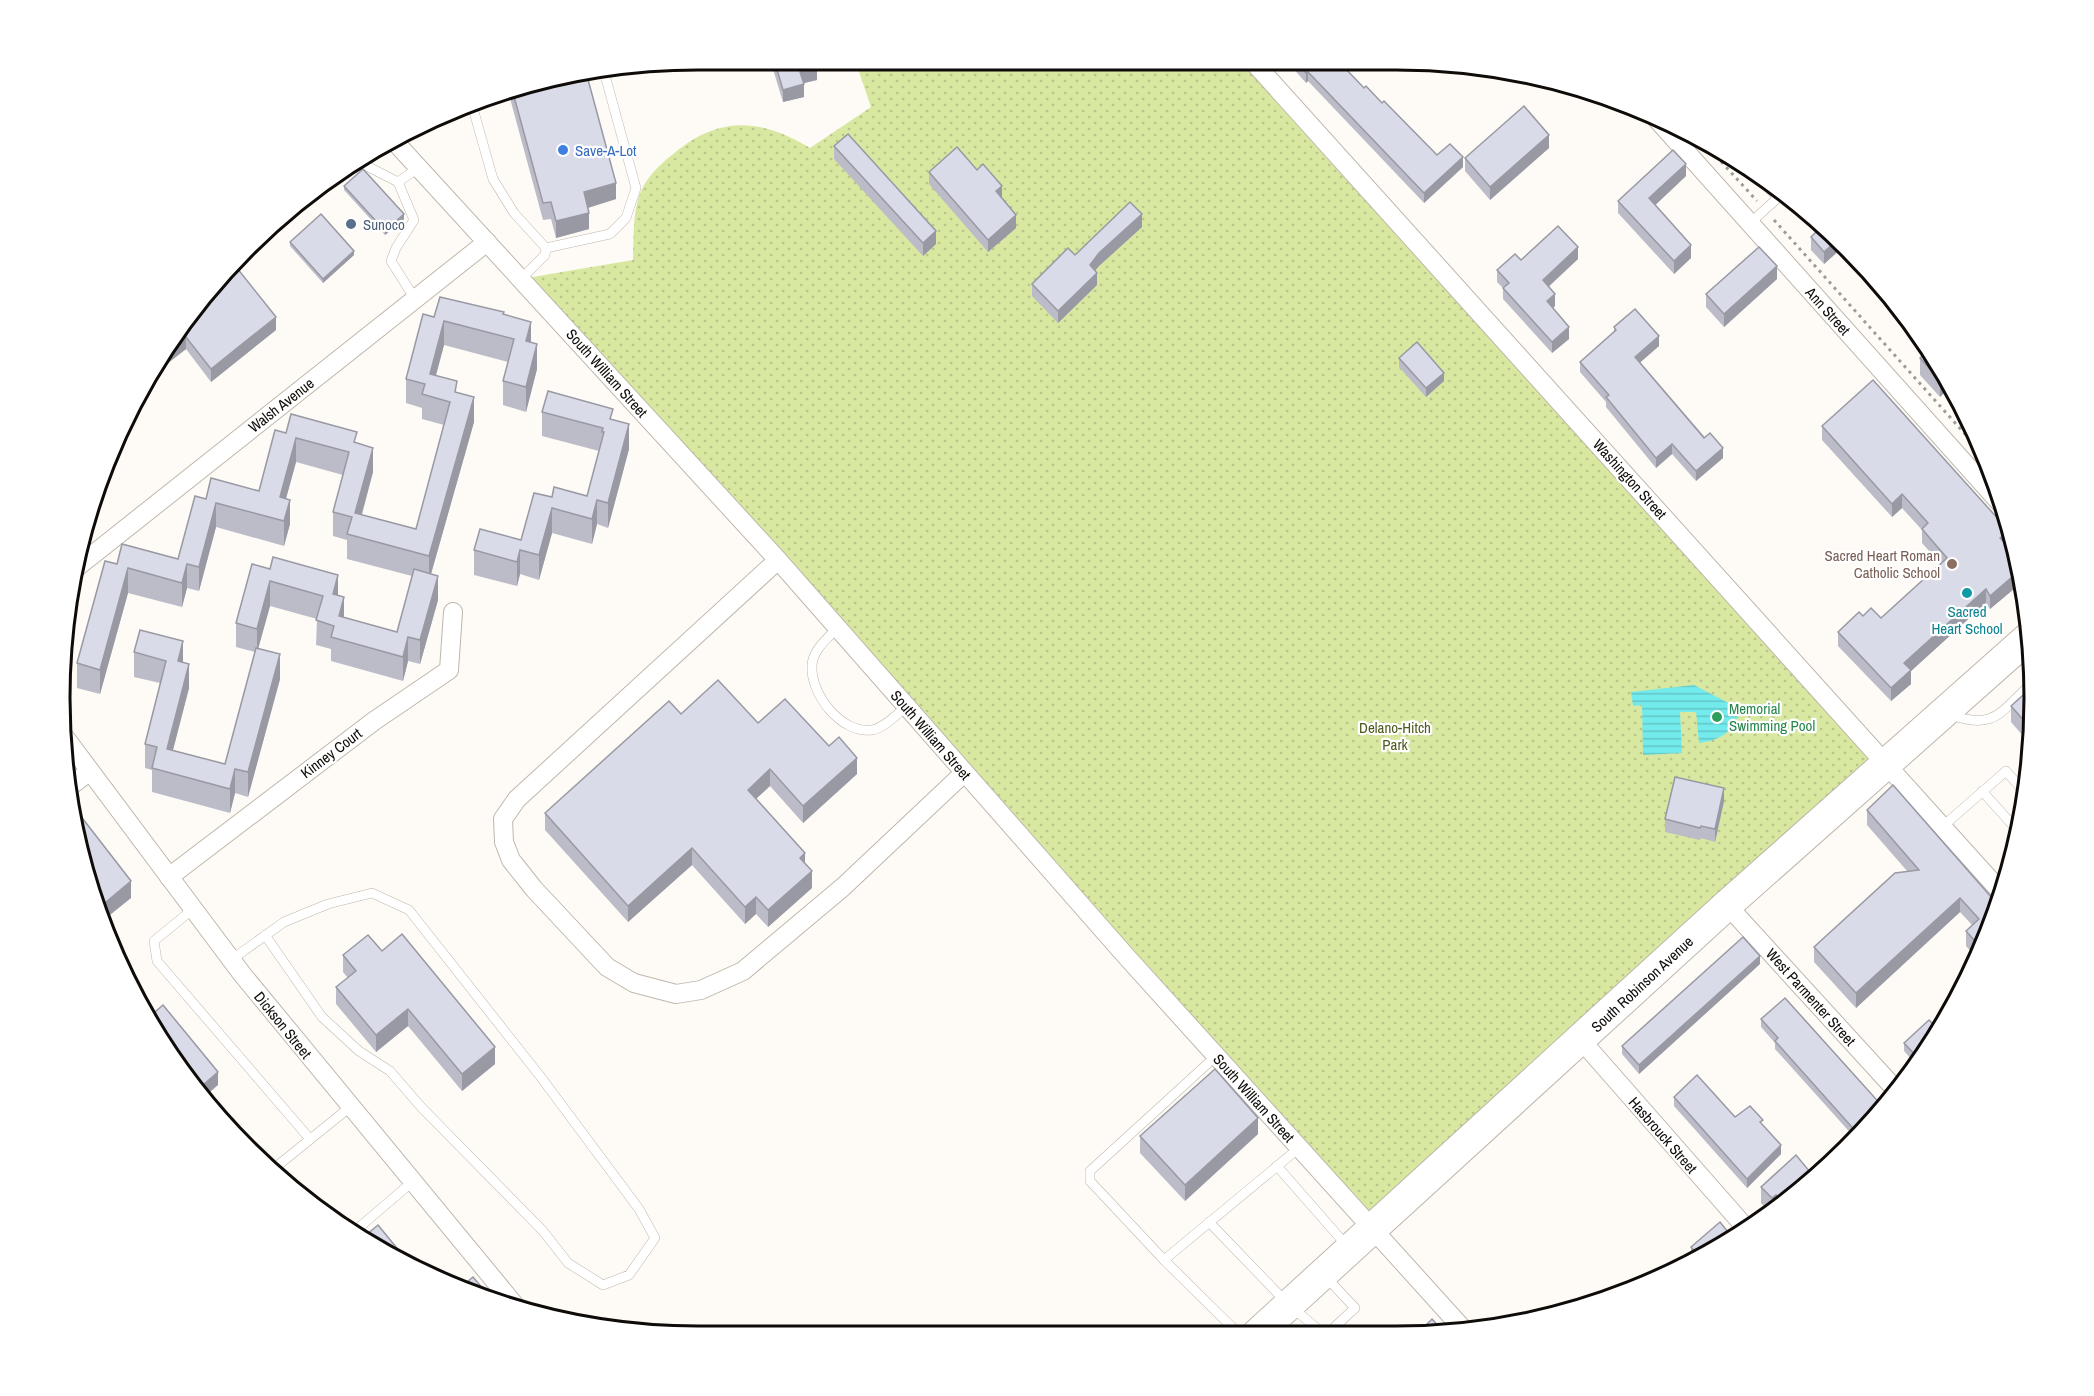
<svg xmlns="http://www.w3.org/2000/svg" width="2094" height="1396" font-family="'Archivo Narrow',sans-serif">
<defs>
<pattern id="park-dots" width="8" height="8" patternUnits="userSpaceOnUse" patternTransform="scale(1.5)"><rect width="8" height="8" fill="#d8e8a1"/><path d="M2 2h.1M6 6h.1" fill="none" stroke="#b8c689" stroke-width="1.8" stroke-linecap="round"/></pattern>
<pattern id="water-rules" width="6" height="5" patternUnits="userSpaceOnUse" patternTransform="scale(1.5)"><rect width="6" height="5" fill="#73eaeb"/><path d="M0 2.5h6" fill="none" stroke="#62c7c8"/></pattern>
</defs>
<rect width="100%" height="100%" fill="#fefbf6"/>
<path fill="url(#park-dots)" d="M857,66H1255L1884,765L1375,1229L521,279L633,260C634,237 632,208 643,187C651,172 664,161 678,150C723,115 763,120 810,148L871,107Z"/>
<path fill="url(#water-rules)" d="M1694,685L1740,709C1734,731 1722,740 1699,743L1696,712H1680L1682,753L1643,755L1642,705L1633,706L1631,692Z"/>
<g fill="none" stroke-linecap="round" stroke-linejoin="round">
<defs>
<g id="service">
<polyline points="475,103 474,112 493,179 514,213 546,248 545,255 521,279"/>
<polyline points="357,161 398,182 418,168"/>
<polyline points="398,182 414,220 396,248 391,261 415,299"/>
<polyline points="1765,184 1778,198"/>
<polyline points="1750,223 1781,195"/>
<polyline points="546,248 610,234 626,218 636,188 603,68"/>
<path d="M837,628C827,639 813,650 812,665C810,694 841,734 872,730C884,728 896,715 906,707"/>
<path d="M1948,714C1995,731 1999,713 2032,683"/>
<polyline points="1982,791 2017,830"/>
<polyline points="1942,827 2006,771 2026,794"/>
<polyline points="193,909 154,941 157,961 310,1139"/>
<polyline points="231,960 284,922 328,904 372,893 409,910 540,1076 639,1209 655,1238 629,1275 603,1285 568,1263 543,1231 422,1108 390,1071 359,1051 322,1017 265,935"/>
<polyline points="1216,1056 1090,1171 1090,1181 1164,1260 1299,1148"/>
<polyline points="1277,1166 1347,1246"/>
<polyline points="271,1171 350,1107"/>
<polyline points="1209,1222 1289,1305 1324,1334"/>
<polyline points="356,1230 411,1183"/>
<polyline points="1164,1260 1239,1334"/>
<polyline points="1325,1276 1355,1308 1327,1334"/>
</g>
<g id="minor">
<polyline points="1257,66 2002,893"/>
<polyline points="1654,116 2002,505"/>
<polyline points="395,142 778,560 1125,955 1464,1330"/>
<polyline points="778,560 517,799 503,819 504,842 511,860 534,889 607,967 634,983 676,994 701,990 743,971 843,887 964,773"/>
<polyline points="76,568 487,242"/>
<polyline points="61,732 242,974 518,1309"/>
<polyline points="69,787 90,771"/>
<polyline points="169,877 374,721 449,670 453,612"/>
<polyline points="1727,905 1896,1090"/>
<polyline points="1581,1040 1746,1228"/>
</g>
<polyline id="trunk" points="1257,1334 1727,905 2029,637"/>
</defs>
<use href="#service" stroke="#bfb7ab" stroke-width="10"/>
<use href="#minor" stroke="#bfb7ab" stroke-width="20"/>
<use href="#trunk" stroke="#bfb7ab" stroke-width="32"/>
<g stroke="#9f9c98" stroke-width="3" stroke-dasharray="3 4.5" stroke-linecap="butt">
<polyline points="1706,145 1757,201"/>
<polyline points="1774,220 1982,453"/>
</g>
<use href="#service" stroke="#fff" stroke-width="9"/>
<use href="#minor" stroke="#fff" stroke-width="18"/>
<use href="#trunk" stroke="#fff" stroke-width="30"/>
</g>
<g fill="#bbbcc8">
<polygon points="772,66 816,66 817,80 804,83 804,97 783,102"/>
<polygon points="1291,66 1343,66 1364,88 1382,103 1437,155 1463,167 1424,203 1308,81 1306,83"/>
<polygon points="586,72 616,199 588,208 589,229 556,238 551,219 543,220 511,102 511,90"/>
<polygon points="834,146 936,244 923,256 834,159"/>
<polygon points="1549,148 1490,200 1465,171 1465,158"/>
<polygon points="929,172 1002,199 1016,228 988,252 929,184"/>
<polygon points="1686,176 1655,205 1691,258 1674,274 1618,213 1618,201"/>
<polygon points="344,186 404,219 385,235 344,190"/>
<polygon points="1142,227 1099,266 1095,270 1097,285 1058,323 1032,296 1032,284 1075,255"/>
<polygon points="1811,237 1843,247 1824,264 1811,250"/>
<polygon points="290,242 354,255 323,283 290,246"/>
<polygon points="1578,259 1548,286 1555,306 1553,308 1569,339 1552,353 1503,299 1503,288 1497,282 1497,270 1521,260"/>
<polygon points="1777,279 1724,327 1706,307 1706,294"/>
<polygon points="192,309 276,330 211,382 186,349 154,374"/>
<polygon points="504,314 531,343 537,369 526,412 503,405 503,381 508,362 444,345 436,376 457,393 474,422 431,574 438,600 420,664 408,661 403,681 331,661 331,649 316,645 317,619 270,606 258,648 280,679 248,797 235,793 230,813 152,792 152,770 145,768 145,744 160,683 134,677 134,652 183,662 189,688 173,750 225,764 255,652 236,647 236,623 252,564 338,595 344,618 397,632 412,576 347,559 347,540 333,536 333,512 343,475 296,462 286,498 290,524 284,546 216,527 199,591 187,588 182,607 128,593 100,694 77,688 77,663 117,564 178,559 206,499 259,491 286,433 357,443 373,472 362,515 416,529 444,425 422,419 422,408 406,403 406,379 434,317"/>
<polygon points="1614,327 1659,346 1640,362 1723,458 1696,481 1672,454 1656,468 1606,407 1606,402 1580,372 1580,362 1614,332"/>
<polygon points="1399,358 1444,381 1426,397 1399,367"/>
<polygon points="1920,358 1950,387 1940,397 1920,375"/>
<polygon points="542,412 613,420 629,449 608,528 597,524 592,544 552,533 539,580 520,574 517,586 474,575 474,550 521,540 552,497 587,496 599,451 542,436"/>
<polygon points="1822,426 2009,545 2008,545 2016,554 2021,583 1990,609 1986,603 1911,671 1911,684 1891,701 1838,646 1838,632 1863,616 1881,618 1941,564 1922,543 1922,530 1902,508 1892,517 1822,440"/>
<polygon points="2032,687 2028,782 2028,771 2024,751 2024,737 2011,722 2011,706"/>
<polygon points="681,714 758,723 829,746 857,774 803,823 770,786 756,799 805,864 812,888 768,927 756,914 745,924 692,865 628,922 545,830 545,813"/>
<polygon points="1724,801 1715,842 1701,838 1700,840 1665,832 1665,819"/>
<polygon points="1867,810 1985,891 1999,906 1977,954 1975,956 1966,946 1966,931 1972,925 1960,912 1856,1008 1814,962 1814,947 1908,872 1867,825"/>
<polygon points="382,951 495,1064 462,1091 408,1026 376,1052 336,1004 336,987 348,978 343,972 343,955"/>
<polygon points="1760,964 1639,1074 1622,1054 1622,1046"/>
<polygon points="1761,1019 1875,1119 1855,1138 1775,1049 1775,1043 1761,1027"/>
<polygon points="1939,1030 1914,1065 1914,1062 1904,1051 1904,1043"/>
<polygon points="1674,1097 1763,1125 1781,1154 1747,1188 1674,1106"/>
<polygon points="1258,1134 1185,1201 1140,1153 1140,1136"/>
<polygon points="1810,1172 1784,1204 1770,1213 1761,1203 1761,1187"/>
<polygon points="1732,1237 1691,1262 1691,1247"/>
</g>
<g fill="#9999a3">
<polygon points="817,67 817,80 800,84 800,72"/>
<polygon points="1308,72 1308,81 1306,83 1306,73"/>
<polygon points="804,84 804,97 783,102 783,90"/>
<polygon points="1549,135 1549,148 1490,200 1490,187"/>
<polygon points="1463,157 1463,167 1424,203 1424,193"/>
<polygon points="1686,164 1686,176 1649,211 1649,198"/>
<polygon points="616,183 616,199 584,209 584,192"/>
<polygon points="1002,186 1002,199 996,191"/>
<polygon points="589,213 589,229 556,238 556,221"/>
<polygon points="404,214 404,219 385,235 385,231"/>
<polygon points="1142,214 1142,227 1099,266 1090,277 1090,265 1099,253"/>
<polygon points="1016,215 1016,228 988,252 988,240"/>
<polygon points="936,231 936,244 923,256 923,243"/>
<polygon points="1837,240 1843,247 1824,264 1824,252"/>
<polygon points="1691,245 1691,258 1674,274 1674,261"/>
<polygon points="1578,247 1578,259 1543,292 1543,280"/>
<polygon points="354,251 354,255 323,283 323,279"/>
<polygon points="1777,266 1777,279 1724,327 1724,314"/>
<polygon points="1097,273 1097,285 1058,323 1058,311"/>
<polygon points="1555,294 1555,306 1547,313 1547,301"/>
<polygon points="276,317 276,330 211,382 211,369"/>
<polygon points="444,321 444,345 430,396 430,374"/>
<polygon points="531,322 531,346 526,341"/>
<polygon points="1569,327 1569,339 1552,353 1552,342"/>
<polygon points="1659,336 1659,346 1635,367 1635,357"/>
<polygon points="186,337 186,349 154,374 168,351"/>
<polygon points="537,344 537,369 526,412 526,387"/>
<polygon points="1444,373 1444,381 1426,397 1426,388"/>
<polygon points="1944,377 1950,387 1940,397 1940,380"/>
<polygon points="474,397 474,422 429,581 429,556"/>
<polygon points="629,424 629,449 608,528 608,503"/>
<polygon points="296,438 296,462 280,521 280,497"/>
<polygon points="1672,444 1672,454 1656,468 1656,458"/>
<polygon points="373,448 373,472 355,538 355,513"/>
<polygon points="1723,448 1723,458 1696,481 1696,471"/>
<polygon points="1902,494 1902,508 1892,517 1892,504"/>
<polygon points="290,500 290,524 284,546 284,521"/>
<polygon points="597,500 597,524 592,544 592,519"/>
<polygon points="216,503 216,527 199,591 199,567"/>
<polygon points="552,508 552,533 539,580 539,555"/>
<polygon points="2009,531 2009,545 2000,551 2000,538"/>
<polygon points="520,550 520,574 517,586 517,562"/>
<polygon points="187,564 187,588 182,607 182,583"/>
<polygon points="128,568 128,593 100,694 100,670"/>
<polygon points="2019,571 2021,583 1990,609 1990,596"/>
<polygon points="338,575 338,600 333,594"/>
<polygon points="438,576 438,600 420,664 420,640"/>
<polygon points="270,581 270,606 257,653 257,629"/>
<polygon points="1986,589 1986,603 1911,671 1911,684 1891,701 1891,688 1904,663"/>
<polygon points="344,597 344,621 339,641 339,616"/>
<polygon points="408,637 408,661 403,681 403,657"/>
<polygon points="183,641 183,666 178,661"/>
<polygon points="280,654 280,679 248,797 248,772"/>
<polygon points="189,664 189,688 167,773 167,749"/>
<polygon points="857,758 857,774 803,823 803,806"/>
<polygon points="235,769 235,793 230,813 230,789"/>
<polygon points="770,769 770,786 748,806 748,790"/>
<polygon points="1724,788 1724,801 1715,842 1715,829"/>
<polygon points="692,848 692,865 628,922 628,906"/>
<polygon points="805,853 805,870 800,858"/>
<polygon points="812,871 812,888 768,927 768,910"/>
<polygon points="131,881 131,898 105,919 100,907"/>
<polygon points="756,897 756,914 745,924 745,907"/>
<polygon points="1960,898 1960,912 1856,1008 1856,993"/>
<polygon points="1984,933 1984,938 1977,954 1975,956 1975,941"/>
<polygon points="1760,956 1760,964 1639,1074 1639,1065"/>
<polygon points="408,1009 408,1026 376,1052 376,1035"/>
<polygon points="495,1047 495,1064 462,1091 462,1074"/>
<polygon points="218,1072 218,1085 203,1098 196,1091"/>
<polygon points="1258,1118 1258,1134 1185,1201 1185,1185"/>
<polygon points="1781,1145 1781,1154 1747,1188 1747,1179"/>
<polygon points="1776,1195 1776,1210 1772,1212 1772,1198"/>
</g>
<g fill="#dadbe9" stroke="#9999a3" stroke-width="1.5">
<polygon points="776,66 816,66 817,67 800,72 804,84 783,90"/>
<polygon points="1300,66 1343,66 1364,88 1366,86 1382,103 1384,101 1437,155 1450,144 1463,157 1424,193 1308,72 1306,73"/>
<polygon points="586,72 616,183 584,192 589,213 556,221 551,202 543,203 512,89"/>
<polygon points="1524,106 1549,135 1490,187 1465,158"/>
<polygon points="848,134 936,231 923,243 834,146"/>
<polygon points="957,147 977,170 983,164 1002,186 996,191 1016,215 988,240 929,172"/>
<polygon points="1673,150 1686,164 1649,198 1691,245 1674,261 1618,201"/>
<polygon points="363,169 404,214 385,231 344,186"/>
<polygon points="1130,202 1142,214 1099,253 1090,265 1097,273 1058,311 1032,284 1068,248 1075,255"/>
<polygon points="321,214 354,251 323,279 290,242"/>
<polygon points="1823,225 1837,240 1824,252 1811,237"/>
<polygon points="1558,226 1578,247 1543,280 1555,294 1547,301 1569,327 1552,342 1503,288 1509,283 1497,270 1515,254 1521,260"/>
<polygon points="1759,247 1777,266 1724,314 1706,294"/>
<polygon points="233,263 276,317 211,369 186,337 168,351 192,309"/>
<polygon points="440,297 504,312 503,314 531,322 526,341 537,344 526,387 503,381 514,339 444,321 430,374 457,381 455,392 474,397 429,556 347,534 352,517 333,512 349,452 296,438 280,497 290,500 284,521 216,503 199,567 187,564 182,583 128,568 100,670 77,663 105,561 117,564 122,544 178,559 195,496 206,499 211,478 259,491 275,430 286,433 291,414 357,432 354,442 373,448 355,513 416,529 450,402 422,394 425,384 406,379 423,314 434,317"/>
<polygon points="1635,309 1659,336 1635,357 1704,438 1710,433 1723,448 1696,471 1672,444 1656,458 1606,397 1609,395 1580,362 1616,330 1614,327"/>
<polygon points="1417,342 1444,373 1426,388 1399,358"/>
<polygon points="1928,351 1944,377 1940,380 1920,358"/>
<polygon points="1873,380 2009,531 2000,538 2016,554 2019,571 1990,596 1986,589 1904,663 1911,670 1891,688 1838,632 1859,612 1863,616 1871,608 1881,618 1947,558 1922,529 1928,523 1902,494 1892,504 1822,426"/>
<polygon points="548,391 613,409 610,419 629,424 608,503 597,500 592,519 552,508 539,555 520,550 517,562 474,550 480,529 521,540 534,493 552,497 554,487 587,496 604,432 602,432 603,428 542,412"/>
<polygon points="273,557 338,575 333,594 344,597 339,616 397,632 414,569 438,576 420,640 408,637 403,657 331,637 334,626 316,620 323,596 270,581 257,629 236,623 252,564 270,569"/>
<polygon points="140,630 183,641 178,661 189,664 167,749 225,764 256,648 280,654 248,772 235,769 230,789 152,768 157,747 145,744 166,661 134,652"/>
<polygon points="718,680 758,723 785,699 829,746 839,737 857,758 803,806 770,769 748,790 805,853 800,858 812,871 768,910 756,897 745,907 692,848 628,906 545,813 669,701 681,714"/>
<polygon points="2032,687 2029,756 2028,754 2024,735 2027,724 2011,706"/>
<polygon points="1675,777 1724,788 1715,829 1701,826 1700,828 1665,819"/>
<polygon points="1893,785 1999,906 1986,935 1984,933 1975,941 1966,931 1979,919 1960,898 1856,993 1814,947 1895,873 1919,870 1867,810"/>
<polygon points="76,810 131,881 100,907 82,863 73,812"/>
<polygon points="402,934 495,1047 462,1074 408,1009 376,1035 336,987 356,971 343,955 368,935 382,951"/>
<polygon points="1743,937 1760,956 1639,1065 1622,1046"/>
<polygon points="1785,998 1884,1108 1875,1119 1859,1135 1775,1041 1778,1038 1761,1019"/>
<polygon points="163,1005 218,1072 196,1091 192,1087 147,1019"/>
<polygon points="1929,1020 1939,1030 1916,1063 1914,1061 1918,1058 1904,1043"/>
<polygon points="1215,1069 1258,1118 1185,1185 1140,1136"/>
<polygon points="1697,1075 1735,1117 1750,1106 1763,1120 1760,1122 1781,1145 1747,1179 1674,1097"/>
<polygon points="1833,1152 1836,1156 1784,1204 1776,1195 1772,1198 1761,1187 1796,1155 1810,1172"/>
<polygon points="1720,1222 1732,1237 1700,1257 1691,1247"/>
<polygon points="378,1225 414,1269 365,1236"/>
<polygon points="473,1277 491,1298 461,1287"/>
<polygon points="1432,1319 1443,1331 1441,1334 1416,1335"/>
</g>
<circle fill="#3f7fe0" stroke="#fff" stroke-width="2" cx="563" cy="150" r="6"/>
<circle fill="#5c6f8a" stroke="#fff" stroke-width="2" cx="351" cy="224" r="6"/>
<circle fill="#8d6e63" stroke="#fff" stroke-width="2" cx="1952" cy="564" r="6"/>
<circle fill="#0f9aa8" stroke="#fff" stroke-width="2" cx="1967" cy="593" r="6"/>
<circle fill="#2e9e5b" stroke="#fff" stroke-width="2" cx="1717" cy="717" r="6"/>
<g text-anchor="middle" dominant-baseline="central" stroke-width="4.5" stroke-linejoin="round" paint-order="stroke">
<g font-size="15" fill="#366cbe" stroke="#fff" text-anchor="start">
<text x="575" y="150">Save-A-Lot</text>
</g>
<g font-size="15" fill="#4e5e75" stroke="#fff" text-anchor="start">
<text x="363" y="224">Sunoco</text>
</g>
<g font-size="15" fill="#0e0b08" stroke="#fff">
<text transform="translate(1828 311) rotate(48)">Ann Street</text>
<text transform="translate(607 373) rotate(48)">South William Street</text>
<text transform="translate(281 405) rotate(-38)">Walsh Avenue</text>
<text transform="translate(1630 479) rotate(48)">Washington Street</text>
<text transform="translate(931 735) rotate(49)">South William Street</text>
<text transform="translate(331 753) rotate(-37)">Kinney Court</text>
<text transform="translate(1642 984) rotate(-43)">South Robinson Avenue</text>
<text transform="translate(1811 997) rotate(48)">West Parmenter Street</text>
<text transform="translate(283 1025) rotate(51)">Dickson Street</text>
<text transform="translate(1254 1098) rotate(48)">South William Street</text>
<text transform="translate(1663 1135) rotate(49)">Hasbrouck Street</text>
</g>
<g font-size="15" fill="#785e54" stroke="#fff" text-anchor="end">
<text x="1940" y="555">Sacred Heart Roman<tspan x="1940" dy="17">Catholic School</tspan></text>
</g>
<g font-size="15" fill="#0d838f" stroke="#fff">
<text x="1967" y="611">Sacred<tspan x="1967" dy="17">Heart School</tspan></text>
</g>
<g font-size="15" fill="#27864d" stroke="#fff" text-anchor="start">
<text x="1729" y="708">Memorial<tspan x="1729" dy="17">Swimming Pool</tspan></text>
</g>
<g font-size="15" fill="#4e591e" stroke="#fff">
<text x="1395" y="727">Delano-Hitch<tspan x="1395" dy="17">Park</tspan></text>
</g>
</g>
<path d="M0 0H2094V1396H0ZM698 70H1396A628 628 0 0 1 2024 698V698A628 628 0 0 1 1396 1326H698A628 628 0 0 1 70 698V698A628 628 0 0 1 698 70Z" fill="#fff" fill-rule="evenodd"/>
<path fill="none" stroke="#0e0b08" stroke-width="3" d="M698 70H1396A628 628 0 0 1 2024 698V698A628 628 0 0 1 1396 1326H698A628 628 0 0 1 70 698V698A628 628 0 0 1 698 70Z"/>
</svg>
